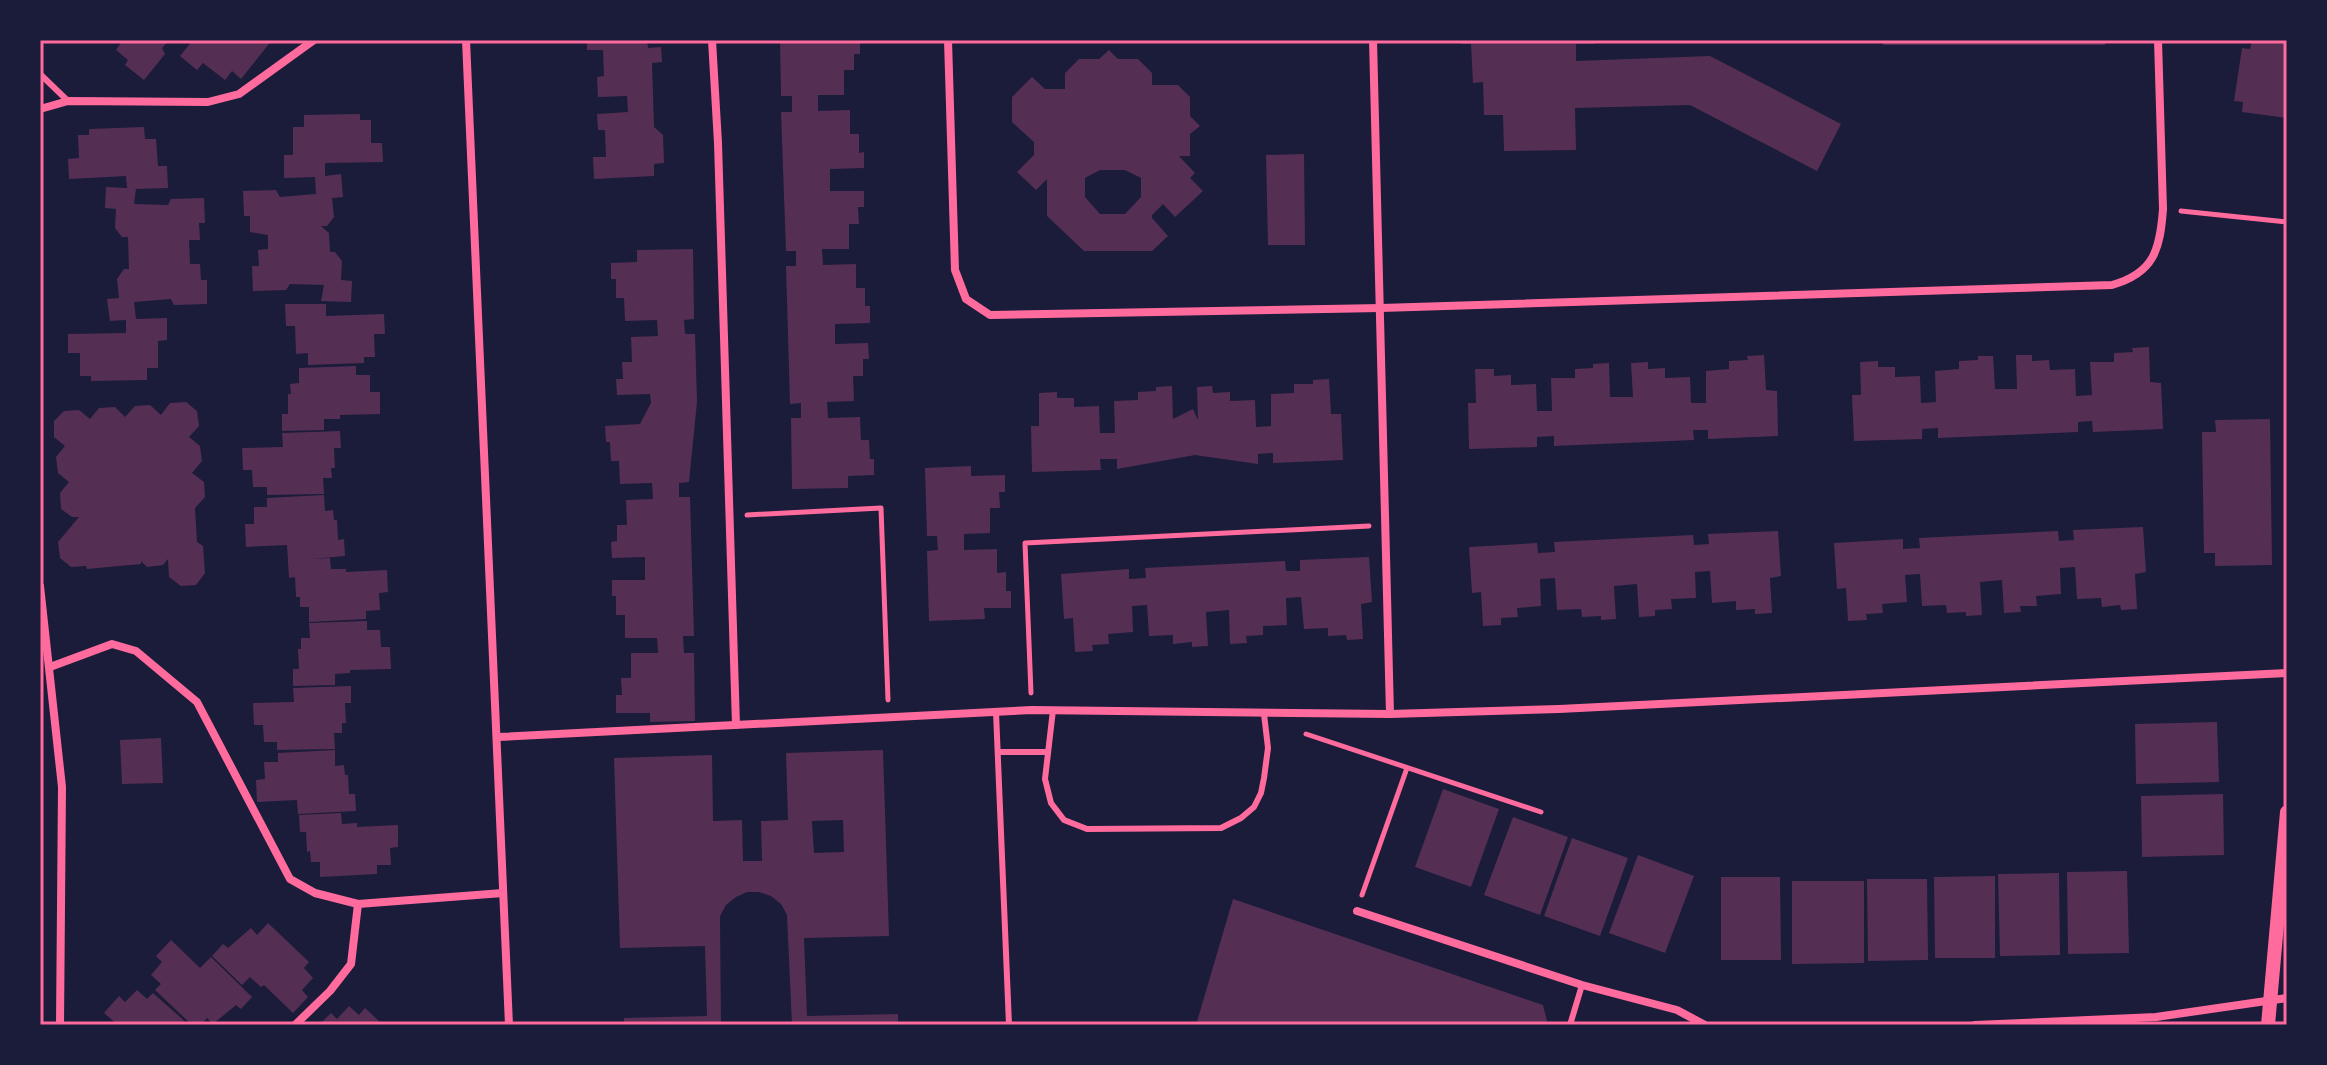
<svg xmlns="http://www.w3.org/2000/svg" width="2327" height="1065" font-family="'IBM Plex Sans',sans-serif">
<rect width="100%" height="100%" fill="#1b1b3a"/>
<g fill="#542f53" fill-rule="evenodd">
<polygon points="123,40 169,40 162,48 165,54 144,80 125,65 128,60 116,50"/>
<polygon points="193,40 272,40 241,79 232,71 225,80 203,63 197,70 180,56"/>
<polygon points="587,40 647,40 648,48 661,47 662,62 652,63 654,127 663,135 664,163 654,164 654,176 594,179 593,157 606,157 605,130 598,130 597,114 628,112 627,96 598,97 597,77 604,76 603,50 587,50"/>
<polygon points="780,40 860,40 860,54 854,54 854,70 844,70 844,95 818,95 818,111 850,110 850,134 859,134 859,153 864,152 864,168 830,169 830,191 864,191 864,207 858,207 859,224 849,224 849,249 822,249 823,265 856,264 856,288 865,288 865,306 870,306 870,323 835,324 835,344 868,343 869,359 863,359 863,376 853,376 854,401 827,402 828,418 860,417 861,440 869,440 870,459 874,459 874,475 848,476 848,488 792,489 791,418 801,418 801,403 790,404 786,266 796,266 796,251 786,251 781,112 792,112 792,96 781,96"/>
<polygon points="1461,40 1595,40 1595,44 1576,44 1576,61 1710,56 1841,124 1817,171 1690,105 1575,108 1576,150 1504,151 1503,115 1484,115 1483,82 1473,83 1471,44 1461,44"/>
<rect x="1883" y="40" width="222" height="5"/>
<polygon points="2252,40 2287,40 2287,118 2242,112 2243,102 2234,101 2242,48 2250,49"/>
<path d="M1109,50L1118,59H1138L1152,73V85H1178L1190,97V116L1200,126L1190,134V156H1179L1195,173L1190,178L1203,191L1175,217L1163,204L1152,215V218L1168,236L1152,251H1084L1047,216V179L1036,190L1017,172L1034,155V142L1012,122V97L1032,77L1045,89H1065V73L1079,59H1099ZM1100,170H1125L1141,178V197L1125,214H1100L1085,197V178Z"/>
<polygon points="360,114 360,120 371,120 371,143 382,143 383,162 325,163 325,176 341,174 343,197 332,198 334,217 327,226 321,226 329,233 330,252 335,252 342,261 341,280 352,281 351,302 321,301 324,285 290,284 286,290 253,291 252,266 259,266 258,250 268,249 268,235 250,232 250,216 244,216 243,191 276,190 280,197 316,194 315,177 284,178 284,155 293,155 293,127 304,127 304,115"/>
<polygon points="144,127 145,139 156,139 158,166 167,166 168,188 136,189 134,204 168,205 171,199 204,198 205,223 199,223 200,240 189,240 190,264 200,264 201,280 207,280 207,304 174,305 171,299 134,302 136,319 167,318 167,340 158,341 158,368 147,368 147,380 91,381 91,376 80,376 80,353 68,353 68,334 126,333 126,320 110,321 107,299 119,298 117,279 124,269 129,269 128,237 122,237 115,228 116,209 105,208 106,187 127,188 126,176 69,179 68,159 79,158 78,135 89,135 89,129"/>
<polygon points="1304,154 1305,245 1268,245 1266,155"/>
<polygon points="693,249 694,319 684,320 685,334 695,334 697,402 689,482 679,483 679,497 690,497 694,636 683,636 684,653 694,653 695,721 650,722 650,713 616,713 616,695 622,695 621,678 631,678 631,653 658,653 657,638 625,638 625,615 616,615 616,596 612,596 612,580 645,580 645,557 612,558 611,542 617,541 617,525 627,525 626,500 653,499 652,483 620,484 619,461 611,461 610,442 606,442 605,426 640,424 651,403 650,394 617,395 616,379 623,379 622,362 632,362 631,337 658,336 657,320 625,321 624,298 616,298 616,279 611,279 611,263 637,262 637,250"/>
<polygon points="285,304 326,304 326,316 384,314 385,334 374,334 375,357 364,357 364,363 308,365 308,353 296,354 295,326 286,326"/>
<polygon points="2149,347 2150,382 2161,383 2163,429 2093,432 2092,421 2078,422 2078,432 1938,438 1938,428 1922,429 1922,439 1854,441 1852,395 1861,395 1860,362 1878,361 1878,367 1895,367 1895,377 1920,376 1921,403 1936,402 1935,371 1959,369 1959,361 1978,360 1978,356 1993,356 1995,389 2017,389 2016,355 2032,355 2032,361 2049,360 2050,370 2075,369 2076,396 2092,395 2090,362 2114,362 2114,353 2133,352 2132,348"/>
<polygon points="1764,355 1766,390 1777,391 1778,436 1708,439 1708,430 1693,430 1694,440 1554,446 1554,436 1537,437 1537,447 1469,449 1468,403 1476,403 1475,369 1494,369 1494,376 1511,375 1511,385 1536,384 1537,411 1552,411 1551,378 1575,378 1575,369 1593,368 1593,364 1609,363 1610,397 1633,397 1631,363 1648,362 1648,369 1665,368 1665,378 1690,377 1691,403 1706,403 1706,371 1729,369 1729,361 1748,360 1747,356"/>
<polygon points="356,366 356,375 370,375 370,392 380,392 380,414 340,415 340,419 324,419 324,430 282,431 282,414 288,414 288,394 291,394 290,384 299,383 299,368"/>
<polygon points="1329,379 1331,414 1341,414 1343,460 1273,463 1273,453 1258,454 1258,464 1195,455 1117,469 1117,459 1100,459 1101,470 1032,472 1031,426 1039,426 1039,393 1057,392 1057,398 1074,398 1074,407 1099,406 1100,433 1115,433 1114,401 1138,400 1138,392 1156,391 1156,387 1172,386 1173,419 1193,409 1198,420 1197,387 1212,386 1213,393 1230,392 1230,401 1255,400 1256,427 1271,426 1271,394 1294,393 1294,384 1313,384 1313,380"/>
<polygon points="186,402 197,411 199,426 189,437 200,446 202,461 192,473 204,482 205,497 195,508 197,542 203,546 205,573 196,585 181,586 169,577 168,559 163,565 147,567 141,561 141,564 87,569 86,566 71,567 60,558 58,542 79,517 72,517 61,509 60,493 69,482 58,473 56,457 65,446 54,437 54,421 64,411 79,410 90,419 99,408 115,407 125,417 135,406 150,405 161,415 170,403"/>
<polygon points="2270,419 2272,565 2215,566 2215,553 2204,553 2202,432 2216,432 2215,420"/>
<polygon points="340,431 341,448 334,448 335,468 331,468 332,478 323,478 324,494 267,495 267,487 253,487 252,470 243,470 242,448 283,447 282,433"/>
<polygon points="971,466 971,476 1005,475 1005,492 999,492 1000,508 990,508 990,533 964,534 964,550 997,549 997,573 1006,572 1006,591 1011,591 1011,608 984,608 985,619 929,621 927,551 938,550 937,536 927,536 925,468"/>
<polygon points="324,495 325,511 333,510 334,520 337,520 338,540 344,539 345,556 312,559 330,558 331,569 346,569 346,572 387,570 388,592 379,593 380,610 366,611 366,619 309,622 309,607 300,607 300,597 296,597 295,577 289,578 287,545 246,547 245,524 254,524 254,507 267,507 267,498"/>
<polygon points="2143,527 2146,572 2135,574 2137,609 2121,610 2120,605 2102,607 2101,598 2077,599 2075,567 2060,568 2061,594 2036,596 2037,606 2020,606 2021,612 2004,613 2002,580 1980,582 1982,615 1966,616 1966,612 1947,613 1946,605 1922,606 1920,574 1905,575 1907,602 1882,604 1883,613 1866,614 1867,620 1848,621 1846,588 1837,589 1834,543 1903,539 1903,549 1920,548 1919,538 2058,531 2059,541 2074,540 2073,530"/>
<polygon points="1778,531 1781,576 1770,578 1772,613 1755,614 1755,609 1736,610 1736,601 1712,603 1710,571 1695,572 1696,598 1671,599 1672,609 1655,610 1655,616 1639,617 1637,584 1614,586 1616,619 1601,620 1601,616 1582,617 1581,609 1557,610 1555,578 1540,579 1541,606 1517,608 1518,617 1501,618 1501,625 1483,626 1481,592 1472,593 1469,547 1537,543 1538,553 1555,552 1554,542 1693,535 1694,545 1709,544 1708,534"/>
<polygon points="1369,557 1372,602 1361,604 1363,639 1347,640 1346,635 1328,636 1328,628 1304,629 1301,597 1286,598 1287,625 1263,626 1263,635 1246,636 1247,643 1230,644 1229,610 1206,612 1208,646 1192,647 1192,642 1173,644 1173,635 1149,636 1147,605 1132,606 1133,632 1108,634 1109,644 1092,645 1093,651 1075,652 1073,618 1064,619 1061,574 1129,569 1129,579 1146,578 1145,568 1285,561 1286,571 1300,571 1300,560"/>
<polygon points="367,621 367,630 380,630 381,647 390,647 391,669 350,670 350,673 335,674 335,685 293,686 293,669 299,669 298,649 301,649 301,638 310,638 309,623"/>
<polygon points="351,686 351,703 345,703 346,723 342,723 342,733 334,733 335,749 277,750 277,742 264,742 263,725 254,725 253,703 294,702 293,688"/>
<polygon points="2217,722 2219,782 2136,784 2135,724"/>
<polygon points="161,738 163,783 122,784 120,740"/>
<polygon points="335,750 335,766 344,765 345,775 348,775 349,794 355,794 356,811 298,814 297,800 257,802 256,780 265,779 264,762 278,762 278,753"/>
<path d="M883,750L889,936L804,938L807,1016L898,1014V1025H792L787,915L781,904L771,896L759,892H747L736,897L726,905L720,916L721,1025H624V1018L707,1016L705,946L620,948L614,758L712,755L713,821L742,820L743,861H762L761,821L788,820L786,753ZM843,820L844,852L814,853L812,821Z"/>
<polygon points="1443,789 1499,809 1471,887 1415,867"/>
<polygon points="2223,794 2224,855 2142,857 2141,796"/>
<polygon points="341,813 342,824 357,823 357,827 398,825 398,847 390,848 391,865 377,865 377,874 320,877 320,862 311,862 310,851 307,852 306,832 300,832 299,815"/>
<polygon points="1513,817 1568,837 1540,915 1484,895"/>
<polygon points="1572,838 1628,858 1600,936 1544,916"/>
<polygon points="1638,855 1694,876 1665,953 1609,933"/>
<polygon points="2127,871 2129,953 2068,954 2067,872"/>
<polygon points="2059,873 2060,955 2000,956 1998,874"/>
<polygon points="1995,876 1995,958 1935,958 1934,877"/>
<polygon points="1721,877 1780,877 1781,960 1721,960"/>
<polygon points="1867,879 1927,879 1928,960 1868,961"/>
<polygon points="1792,881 1864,881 1864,963 1792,964"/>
<polygon points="1233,899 1543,1005 1548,1025 1196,1025"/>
<polygon points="268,923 309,962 304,968 313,978 302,990 308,997 293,1013 264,985 261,987 250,977 242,985 212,956 223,944 228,948 251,928 257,935"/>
<polygon points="171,940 200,968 211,957 252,997 241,1009 236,1005 213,1024 207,1018 201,1025 192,1025 155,990 161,984 151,975 162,962 156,956"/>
<polygon points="137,990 147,999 153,993 189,1025 118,1025 104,1013 119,996 125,1002"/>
<polygon points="349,1006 359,1015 365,1008 383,1025 319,1025 331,1013 337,1019"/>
</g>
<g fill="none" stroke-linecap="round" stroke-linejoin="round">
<g stroke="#ff6b9d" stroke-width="5">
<polyline points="2181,211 2287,222"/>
<polyline points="747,515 881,508 888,700"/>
<polyline points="1031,693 1025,543 1369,526"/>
<polyline points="1306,734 1541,812"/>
<polyline points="1362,895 1407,768"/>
</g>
<g stroke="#ff6b9d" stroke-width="6">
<polyline points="40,74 68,101"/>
<polyline points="1053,710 1045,779 1051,803 1064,820 1087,829 1221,828 1241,818 1254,807 1261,793 1264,778 1268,748 1264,714"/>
<polyline points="996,712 1009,1025"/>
<polyline points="998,752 1047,752"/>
<polyline points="1570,1025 1582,985"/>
</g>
<g stroke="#ff6b9d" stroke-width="8">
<polyline points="466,40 509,1025"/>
<polyline points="712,40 718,143 736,725"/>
<path d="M948,40L955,270L966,299L990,315L1381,308L2112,285C2154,273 2160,250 2163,209L2158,40"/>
<polyline points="1373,40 1390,714"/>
<polyline points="40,109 68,101 208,102 239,94 314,40"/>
<polyline points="40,586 62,787 60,1025"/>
<polyline points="50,667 112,644 136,651 197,702 290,879 315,893 358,904 503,893"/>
<polyline points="498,737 1032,710 1390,714 1559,709 2287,673"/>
<polyline points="1357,911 1582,985 1677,1010 1705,1025"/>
<polyline points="295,1025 330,991 351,964 358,904"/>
<polyline points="1975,1025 2156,1017 2287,998"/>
</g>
<polyline stroke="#ff6b9d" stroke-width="14" points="2268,1025 2287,812"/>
</g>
<rect width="2327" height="1065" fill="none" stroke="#1b1b3a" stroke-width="84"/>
<rect x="42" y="42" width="2243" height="981" fill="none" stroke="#ff6b9d" stroke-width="3"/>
</svg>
